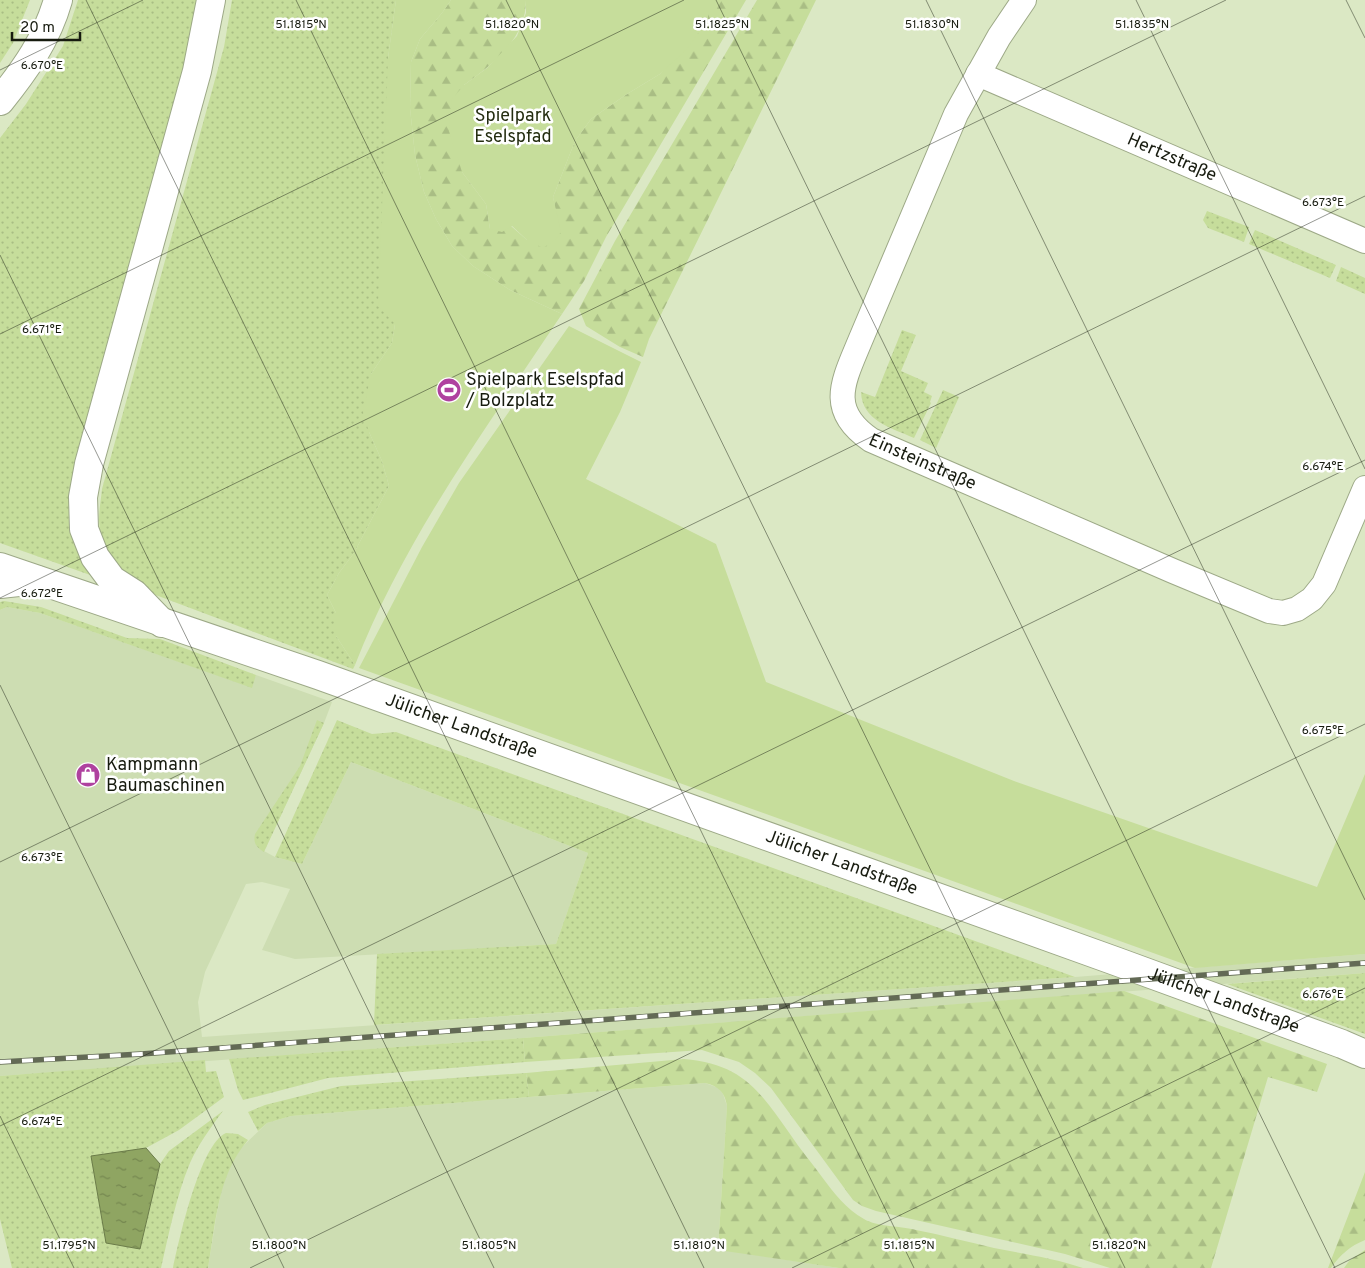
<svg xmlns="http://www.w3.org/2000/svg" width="1365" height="1268" font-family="Overpass,sans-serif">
<defs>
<pattern id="grass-dots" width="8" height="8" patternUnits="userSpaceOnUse" patternTransform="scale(1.25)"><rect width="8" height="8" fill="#c6dd9b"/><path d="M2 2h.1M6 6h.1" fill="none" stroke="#a9bd84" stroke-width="1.8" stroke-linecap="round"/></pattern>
<pattern id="forest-firs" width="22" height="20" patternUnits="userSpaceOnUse" patternTransform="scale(1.25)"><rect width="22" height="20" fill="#c6dd9b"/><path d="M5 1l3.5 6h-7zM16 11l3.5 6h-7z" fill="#a9bd84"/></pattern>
<pattern id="water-ripples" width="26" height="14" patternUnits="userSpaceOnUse" patternTransform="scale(1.25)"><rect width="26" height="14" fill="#8fa562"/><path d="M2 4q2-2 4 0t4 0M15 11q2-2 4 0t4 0" fill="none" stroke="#74864f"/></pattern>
</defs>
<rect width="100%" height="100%" fill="#dbe8c4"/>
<g fill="#cdddb2">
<polygon points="7,607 40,613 251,687 256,675 332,702 324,723 264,851 275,857 302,864 351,762 588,853 556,944 295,959 262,950 290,889 262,882 246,884 205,972 198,1002 202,1037 1075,977 1365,954 1365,973 523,1038 0,1076 0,610"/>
<polygon points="705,1083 719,1088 723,1094 727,1106 718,1249 839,1268 208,1268 217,1212 223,1184 229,1167 241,1148 267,1123 291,1116"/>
</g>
<g fill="url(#grass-dots)">
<polygon points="0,0 30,0 13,43 0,63"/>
<polygon points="78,0 200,0 191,45 72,481 69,518 78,551 93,576 0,543 0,138 26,104 63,46"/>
<path d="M232,0H396L388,58L395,324L392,343L371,374L369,432L382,461L389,486L354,553L339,573L327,595L336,613V636L355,665L353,669L145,591C122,572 100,552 99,520C99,510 101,499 102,489L224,47Z"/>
<polygon points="1207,211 1249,227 1244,242 1208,228 1203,220"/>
<polygon points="1255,230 1336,265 1330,278 1249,244"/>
<polygon points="1341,267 1365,278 1365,294 1336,281"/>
<path d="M902,330L916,335L901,371L928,383L924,392L932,396L930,402L931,403L914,438C892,428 862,421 861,392L875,397Z"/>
<polygon points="943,390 959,397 936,448 920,440"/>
<polygon points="4,601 41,607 127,638 160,639 256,675 252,688 40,613 7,607 0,610 0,602"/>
<path d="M317,720L324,723L264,852C256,847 253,843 255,834L300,766Z"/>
<polygon points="337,720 372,734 396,732 1075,977 374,1025 377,954 556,944 588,853 351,762 302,864 275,857"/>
<polygon points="1365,973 1365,1034 1227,984"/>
<polygon points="523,1038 525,1062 328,1078 243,1100 238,1090 229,1059"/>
<path d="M205,1060L206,1072L216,1071L224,1097L179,1130L146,1148L91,1157L140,1249L160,1164L169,1151L223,1111C211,1127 198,1145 190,1163C176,1197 169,1233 161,1268H12L0,1219V1076Z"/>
<polygon points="526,1073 529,1097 291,1116 267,1123 258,1131 248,1112 265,1105 341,1086"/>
<path d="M226,1133L238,1134L248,1140C217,1176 216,1223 208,1268H173C179,1240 200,1144 226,1133Z"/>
</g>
<g fill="url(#forest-firs)">
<path d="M451,0H526C526,39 493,64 464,85L462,172L486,204L490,229L511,226L527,240L556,213L553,197L575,141L591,119L627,94L660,74L707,19L708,0H746L606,237L584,281L562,314L510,290L473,266L452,246L436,219L424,192L415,155L410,108L411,62L420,39L442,13Z"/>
<polygon points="757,0 816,0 649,339 643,357 620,347 586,326 579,309 615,241"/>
<polygon points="1124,991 1327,1064 1317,1092 1268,1077 1211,1268 1110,1268 1065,1254 876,1211 862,1206 853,1200 771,1088 755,1073 739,1062 702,1050 525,1062 523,1038"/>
<path d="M684,1059C742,1064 759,1090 790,1134C800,1149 811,1162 822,1177C834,1193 846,1209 864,1219C877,1227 902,1226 916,1230C942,1235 968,1242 994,1248C1024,1254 1054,1258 1083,1268H839L718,1250L727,1106C725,1093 719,1086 705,1083L529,1097L526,1073Z"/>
<path d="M1365,1172V1240C1350,1246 1340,1255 1331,1268H1328Z"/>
<polygon points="1365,1250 1365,1268 1344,1268 1349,1261"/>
</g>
<g fill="#c6dd9b">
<path d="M396,0H451L442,13L420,39L411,62L410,108L415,155L424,192L436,219L452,246L473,266L510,290L562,314C487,427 405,537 355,665L336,636V613L327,595L339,573L354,553L389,486L382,461L369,432L363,412L371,374L392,343L395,324L378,306L388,58Z"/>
<polygon points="526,0 708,0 708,19 687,49 660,74 627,94 591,119 575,141 553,197 561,232 556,239 543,248 527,240 512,226 502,232 490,229 486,204 462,172 449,131 452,99 464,85 487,68 517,36 526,13"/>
<polygon points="569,326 641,362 620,412 586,479 716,544 766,682 1014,781 1317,887 1365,774 1365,954 1195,968 359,668 422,547 459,483"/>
</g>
<polygon fill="url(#water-ripples)" stroke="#6b7c49" points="146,1148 160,1164 140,1249 106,1243 91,1156"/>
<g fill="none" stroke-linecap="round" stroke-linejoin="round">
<defs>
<g id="street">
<path id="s1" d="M1024,0L999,37L956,114L860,341C843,382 827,410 871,440L1173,571L1269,611L1283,613L1297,609L1312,599L1324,584L1365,488"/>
<path id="s2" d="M978,74L1365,241"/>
</g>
<g id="primary">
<path id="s3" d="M0,567L318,675L1118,962L1342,1044L1365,1054"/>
</g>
<g id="highway">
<path d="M0,101C25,70 47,39 58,0"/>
<polyline points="0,584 37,580"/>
<polyline points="162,623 134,594 112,580 95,557 84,529 83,497 89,464 197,71 211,0"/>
</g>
</defs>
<use href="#street" stroke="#9da987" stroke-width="26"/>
<use href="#primary" stroke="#9da987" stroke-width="30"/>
<use href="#highway" stroke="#9da987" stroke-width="30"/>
<use href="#street" stroke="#fff" stroke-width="24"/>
<use href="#primary" stroke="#fff" stroke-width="28"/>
<use href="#highway" stroke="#fff" stroke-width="28"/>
<defs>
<polyline id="rail" points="0,1062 141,1054 1365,963"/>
</defs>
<use href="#rail" stroke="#636a55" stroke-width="5.5"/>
<use href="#rail" stroke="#fff" stroke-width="4" stroke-dasharray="11" stroke-linecap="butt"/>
</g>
<path fill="none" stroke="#171b0f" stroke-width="1" stroke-opacity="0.45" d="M86,0L704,1268M296,0L914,1268M506,0L1125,1268M716,0L1335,1268M926,0L1365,900M1136,0L1365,469M1346,0L1365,38M0,70L143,0M0,255L494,1268M0,334L684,0M0,598L1226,0M0,685L284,1268M0,862L1365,196M0,1116L74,1268M0,1126L1365,460M250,1268L1365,724M792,1268L1365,988M1333,1268L1365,1252"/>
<defs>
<symbol id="stadium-disc" viewBox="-11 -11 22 22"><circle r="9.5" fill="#af419f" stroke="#fff"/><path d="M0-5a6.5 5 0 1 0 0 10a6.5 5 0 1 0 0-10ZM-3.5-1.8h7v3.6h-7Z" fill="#fff"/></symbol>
<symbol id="shop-disc" viewBox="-11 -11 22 22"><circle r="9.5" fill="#af419f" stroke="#fff"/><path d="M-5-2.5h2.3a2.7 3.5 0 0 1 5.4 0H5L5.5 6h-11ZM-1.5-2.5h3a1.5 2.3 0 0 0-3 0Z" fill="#fff"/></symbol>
</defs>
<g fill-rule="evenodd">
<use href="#stadium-disc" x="435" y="376" width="28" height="28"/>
<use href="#shop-disc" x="74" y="761" width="28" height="28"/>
</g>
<g text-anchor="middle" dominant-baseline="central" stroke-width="5" stroke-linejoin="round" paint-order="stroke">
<g font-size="18" fill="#242d10" stroke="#fff">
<text x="513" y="116">Spielpark<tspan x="513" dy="21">Eselspfad</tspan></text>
</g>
<g font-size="18" fill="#171b0f" stroke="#fff">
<text stroke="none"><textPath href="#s2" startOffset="211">Hertzstraße</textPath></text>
<text stroke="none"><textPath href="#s1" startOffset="548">Einsteinstraße</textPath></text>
<text stroke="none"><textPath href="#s3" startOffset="488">Jülicher Landstraße</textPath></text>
<text stroke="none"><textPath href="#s3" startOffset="892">Jülicher Landstraße</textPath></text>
<text stroke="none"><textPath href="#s3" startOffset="1298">Jülicher Landstraße</textPath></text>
</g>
<g font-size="18" fill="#171b0f" stroke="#fff" text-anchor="start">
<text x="466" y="380">Spielpark Eselspfad<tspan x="466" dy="21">/ Bolzplatz</tspan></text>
<text x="106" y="765">Kampmann<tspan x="106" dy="21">Baumaschinen</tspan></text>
</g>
</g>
<g font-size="12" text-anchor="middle" fill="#171b0f" stroke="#fff" stroke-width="5" stroke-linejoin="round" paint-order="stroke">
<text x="301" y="28">51.1815°N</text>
<text x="512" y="28">51.1820°N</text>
<text x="722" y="28">51.1825°N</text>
<text x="932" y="28">51.1830°N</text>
<text x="1142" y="28">51.1835°N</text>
<text x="42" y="69">6.670°E</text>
<text x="1323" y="206">6.673°E</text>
<text x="42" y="333">6.671°E</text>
<text x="1323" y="470">6.674°E</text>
<text x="42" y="597">6.672°E</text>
<text x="1323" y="734">6.675°E</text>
<text x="42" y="861">6.673°E</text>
<text x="1323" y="998">6.676°E</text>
<text x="42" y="1125">6.674°E</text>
<text x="69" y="1249">51.1795°N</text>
<text x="279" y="1249">51.1800°N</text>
<text x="489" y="1249">51.1805°N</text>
<text x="699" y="1249">51.1810°N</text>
<text x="909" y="1249">51.1815°N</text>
<text x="1119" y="1249">51.1820°N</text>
</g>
<path d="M12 32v8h68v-8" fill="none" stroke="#171b0f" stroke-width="2.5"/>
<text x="20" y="32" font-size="15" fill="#171b0f" stroke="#ffffff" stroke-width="4" paint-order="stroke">20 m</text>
</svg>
